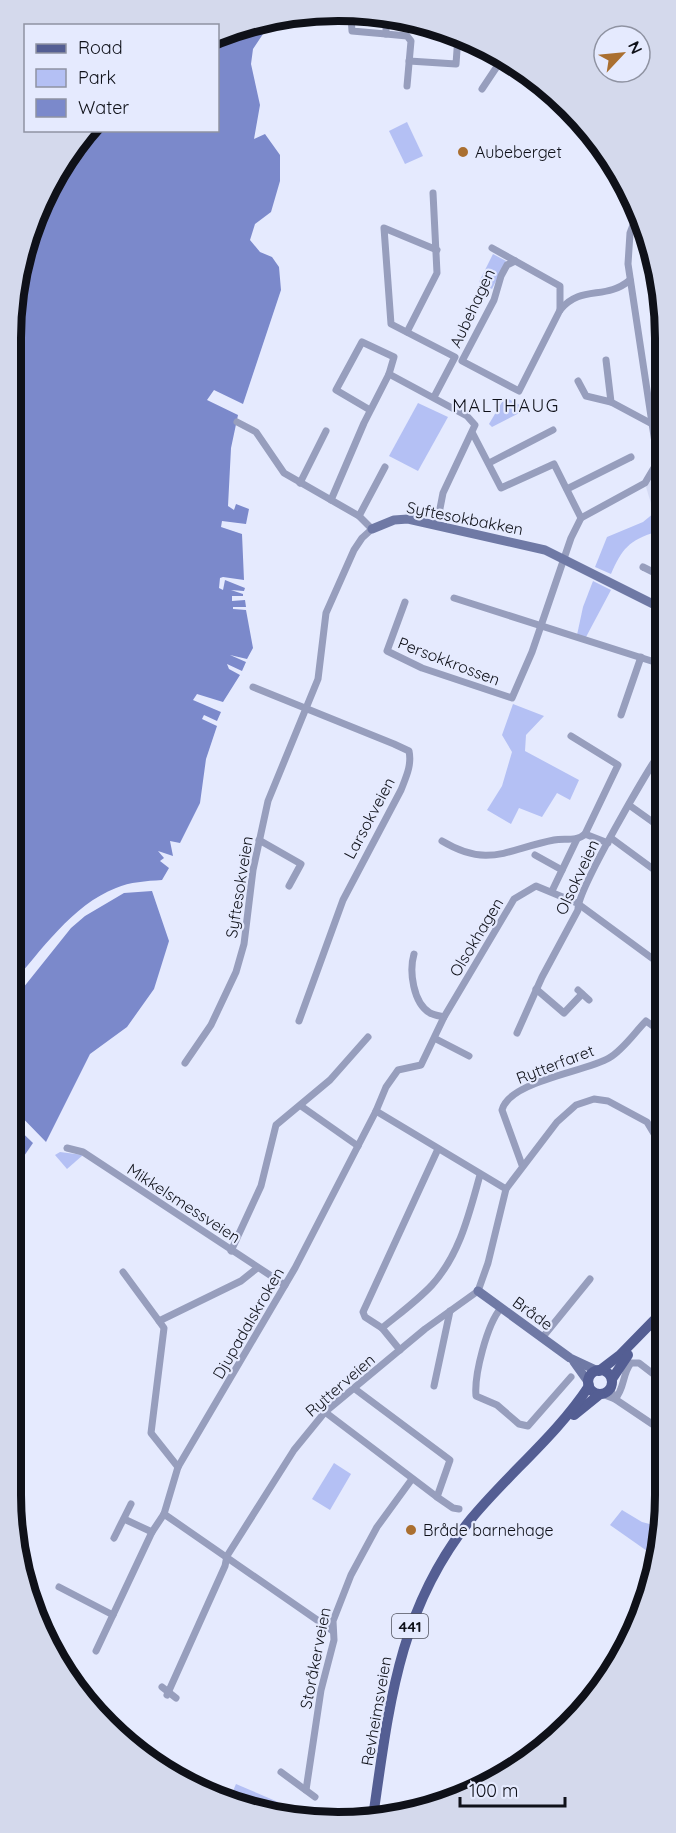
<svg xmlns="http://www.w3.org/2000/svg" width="676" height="1833" font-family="Quicksand,sans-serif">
<rect width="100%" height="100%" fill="#e5eafe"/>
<polygon fill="#d5dbf4" points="663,465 663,518 654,513 646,487"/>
<g fill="#b4c0f4">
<polygon points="407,122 423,156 405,164 389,131"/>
<polygon points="493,254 506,261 492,289 479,282"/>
<polygon points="505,397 527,409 492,427 489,424"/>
<polygon points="418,403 448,417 418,471 389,456"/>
<path d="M654,513L663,518V528L659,527L656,532C629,540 622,549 611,574L595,567L607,537L643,522Z"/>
<polygon points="593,581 611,590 586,637 577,635 583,607"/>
<polygon points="513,704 544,716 526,735 525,751 579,780 570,800 557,793 542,817 519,808 511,824 487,810 502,786 512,752 502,735"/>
<polygon points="60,1152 83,1155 67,1169 55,1155"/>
<polygon points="334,1463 351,1474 330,1510 312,1499"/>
<polygon points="622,1510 642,1522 661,1527 657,1558 610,1525"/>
<polygon points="236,1784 278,1802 273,1812 230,1798"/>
</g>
<g fill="#7b89cb">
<path d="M271,22L253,49L251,64L260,105L254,139L265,134L280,155V181L271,212L255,224L250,240L260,252L272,257L279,267L281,290L243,404L214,390L207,400L238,415L231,448L228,506L234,510L236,504L249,509L246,524L222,521L221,527L242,534L244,580L223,577L220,578L219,588L223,590L225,580L245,588L244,591L231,590L243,594V596H232V601L245,600L246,607H233V609L246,610L253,648L247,659L230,655L246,662L242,671L227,664L229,669L240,675L223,702L197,694L193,700L221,712L217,721L204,715L202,719L217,726L206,759L200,803L180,843L170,841L173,856L158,851L164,858L160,861L169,868L162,880C146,881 130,882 116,888C72,905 41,951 11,985L10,338L22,253L78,138L87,131L218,130V40Z"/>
<polygon points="152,891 169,941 154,989 127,1027 90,1054 46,1142 11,1106 11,1003 71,928 85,916 124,893"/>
<polygon points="10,1121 33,1143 22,1159 11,1161"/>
</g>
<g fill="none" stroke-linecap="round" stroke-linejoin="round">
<g stroke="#979ebd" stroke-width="7">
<polyline points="351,17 352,31 386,34"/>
<polyline points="386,19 386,34 407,36 411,41 407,86"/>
<polyline points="409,61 456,64 458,36"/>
<polyline points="482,89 504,56"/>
<polyline points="638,212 630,233 628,264 655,443 663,453"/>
<polyline points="492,248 560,286 560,310"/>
<path d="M515,261L507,265L501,276L494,300L462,361L519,391L560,310C582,284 605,301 630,280"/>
<polyline points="407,332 437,273 433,193"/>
<polyline points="606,360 611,402 654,425"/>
<polyline points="389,374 467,416 475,425 443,493 437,524"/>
<polyline points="578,381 586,396 611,402"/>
<polyline points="434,397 455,357 391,324 384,228 437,250"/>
<polyline points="473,434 501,488 554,464 581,518"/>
<polyline points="489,463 553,430"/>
<polyline points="300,483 326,431"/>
<polyline points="567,489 631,457"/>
<polyline points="331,500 364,423 389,374 394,357 362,342 336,390 370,410"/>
<polyline points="359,516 385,467"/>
<polyline points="643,567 663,577"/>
<polyline points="454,598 664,665"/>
<polyline points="405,602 387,651 422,668 512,698 532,652 571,538 581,518 645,483 658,461"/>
<path d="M253,687L394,744L409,751C412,765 406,777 401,790L343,900L299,1021"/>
<polyline points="621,715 641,657"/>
<polyline points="571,736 618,765 585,834"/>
<polyline points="629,805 664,830"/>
<polyline points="654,823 664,808"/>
<polyline points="611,838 664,877"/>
<polyline points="259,840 301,864 289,886"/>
<path d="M442,841C489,869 507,849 554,840C564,838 577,842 585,834L608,843"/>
<polyline points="535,855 562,870"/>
<polyline points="552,891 577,839"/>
<path d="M414,954C409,971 413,1003 430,1013C434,1015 440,1016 444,1017"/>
<polyline points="536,989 564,1013 582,994"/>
<polyline points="578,990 589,1000"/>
<path d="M517,1033L542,977L578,910C576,892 649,767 664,747"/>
<polyline points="436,1039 469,1056"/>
<polyline points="185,1063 211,1025 236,972 244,944 253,870 268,801 318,679 326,613 354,550 362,538 372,529 359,516 284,473 256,432 237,422"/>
<polyline points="301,1106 358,1146"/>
<polyline points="376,1111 506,1189"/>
<polyline points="67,1148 83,1152 285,1285"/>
<path d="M438,1149L363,1312L365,1317L382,1328C399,1314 417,1301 432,1285C460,1254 469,1214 480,1175"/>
<path d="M522,1165L502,1110C509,1081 585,1072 609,1058C623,1050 635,1032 646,1021L664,1034"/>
<polyline points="231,1251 261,1186 276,1125 330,1080 368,1037"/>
<polyline points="123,1272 159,1321"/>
<path d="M501,1308C487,1324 474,1375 476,1396L497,1405L519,1424L528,1426L571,1377"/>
<polyline points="382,1328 400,1350"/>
<polyline points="542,1338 590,1279"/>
<polyline points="434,1386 450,1311"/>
<polyline points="355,1389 450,1460 437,1497"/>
<polyline points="602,1394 615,1399 610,1388"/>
<polyline points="325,1412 437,1497 453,1508 459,1509"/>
<path d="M664,1432L615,1399C625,1388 622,1374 631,1363H639L665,1383"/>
<polyline points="178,1467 151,1433 164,1328 159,1321 241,1281 256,1269"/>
<polyline points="164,1514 178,1467 295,1268 376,1111 386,1087 398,1070 421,1065 444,1017 514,899 536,886 577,903 664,967"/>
<polyline points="164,1514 333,1631"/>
<polyline points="124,1519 152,1532"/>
<polyline points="114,1538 131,1504"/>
<polyline points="59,1587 113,1615"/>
<polyline points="96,1651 152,1532 164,1514"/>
<polyline points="162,1687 176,1698"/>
<polyline points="167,1695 225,1566 227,1556 294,1450 325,1412 425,1329 478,1291 488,1263 506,1189 557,1122 576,1105 594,1099 608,1101 647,1122 665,1152"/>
<polyline points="281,1772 315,1797"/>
<polyline points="306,1790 321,1690 334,1640 333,1621 351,1575 377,1527 412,1479"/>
</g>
<g stroke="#6f79a5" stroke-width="9">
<polyline points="372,529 394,520 408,519 545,550 663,609"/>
<polyline points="478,1291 570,1358 598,1371"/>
<polyline points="574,1362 589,1383"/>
</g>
<g stroke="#545e93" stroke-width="10">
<circle cx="600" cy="1382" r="12"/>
<polyline points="599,1371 620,1355 665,1309"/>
<polyline points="612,1379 628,1355"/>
<polyline points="574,1415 600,1394"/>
<path d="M373,1817C389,1707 398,1609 471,1519C508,1474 557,1435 589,1386"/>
</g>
</g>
<g fill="#aa6f30" stroke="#e5eafe" stroke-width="2">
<circle cx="463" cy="152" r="6"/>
<circle cx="411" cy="1530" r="6"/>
</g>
<g text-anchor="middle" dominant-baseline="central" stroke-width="4.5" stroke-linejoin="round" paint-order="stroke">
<rect fill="#e5eafe" stroke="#4f525e" stroke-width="1.5" x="392" y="1614" width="36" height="24" rx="4.5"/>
<g font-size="15" font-weight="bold" fill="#0f1119">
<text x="410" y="1626">441</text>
</g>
<g font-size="16" fill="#0f1119" stroke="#e5eafe" text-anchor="start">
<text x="475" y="152">Aubeberget</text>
<text x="423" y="1530">Bråde barnehage</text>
</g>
<g font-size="16" fill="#0f1119" stroke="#e5eafe">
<text transform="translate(472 308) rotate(-65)">Aubehagen</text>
<text transform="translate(465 518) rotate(11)">Syftesokbakken</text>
<text transform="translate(449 661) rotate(21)">Persokkrossen</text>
<text transform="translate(369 818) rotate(-62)">Larsokveien</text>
<text transform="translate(577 877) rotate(-65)">Olsokveien</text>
<text transform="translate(239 887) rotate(-81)">Syftesokveien</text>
<text transform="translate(476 937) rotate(-59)">Olsokhagen</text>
<text transform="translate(555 1064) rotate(-21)">Rytterfaret</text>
<text transform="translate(184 1203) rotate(33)">Mikkelsmessveien</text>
<text transform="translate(533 1313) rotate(36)">Bråde</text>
<text transform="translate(248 1323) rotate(-60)">Djupadalskroken</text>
<text transform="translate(340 1385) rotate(-41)">Rytterveien</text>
<text transform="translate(315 1658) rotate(-79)">Storåkerveien</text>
<text transform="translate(376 1711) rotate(-80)">Revheimsveien</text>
</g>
<g font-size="18" letter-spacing="1.5" fill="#0f1119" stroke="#e5eafe">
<text x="506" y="405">MALTHAUG</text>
</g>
</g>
<path d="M0 0H676V1833H0ZM338 21H338A317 317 0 0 1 655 338V1495A317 317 0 0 1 338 1812H338A317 317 0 0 1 21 1495V338A317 317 0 0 1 338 21Z" fill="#d4d9ec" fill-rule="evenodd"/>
<path fill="none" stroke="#0f1119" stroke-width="8" d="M338 21H338A317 317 0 0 1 655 338V1495A317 317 0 0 1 338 1812H338A317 317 0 0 1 21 1495V338A317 317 0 0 1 338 21Z"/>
<rect x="24" y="24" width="195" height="108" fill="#e5eafe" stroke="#8f93a2" stroke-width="1.5"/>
<rect x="36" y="44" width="30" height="9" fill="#545e93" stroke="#8f93a2" stroke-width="1.5"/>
<text x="78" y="54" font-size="18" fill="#0f1119">Road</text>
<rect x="36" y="69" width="30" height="18" fill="#b4c0f4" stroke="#8f93a2" stroke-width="1.5"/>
<text x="78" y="84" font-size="18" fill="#0f1119">Park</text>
<rect x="36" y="99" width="30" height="18" fill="#7b89cb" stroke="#8f93a2" stroke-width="1.5"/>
<text x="78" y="114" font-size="18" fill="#0f1119">Water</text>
<g transform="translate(622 54) rotate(64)"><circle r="28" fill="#e5eafe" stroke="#8f93a2" stroke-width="1.5"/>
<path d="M0-4.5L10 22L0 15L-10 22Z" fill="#aa6f30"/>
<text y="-9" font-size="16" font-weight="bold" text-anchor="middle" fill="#0f1119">N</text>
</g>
<path d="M460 1797v9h105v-9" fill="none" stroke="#0f1119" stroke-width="3"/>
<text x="469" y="1797" font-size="18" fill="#0f1119" stroke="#e5eafe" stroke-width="4.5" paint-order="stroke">100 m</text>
</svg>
